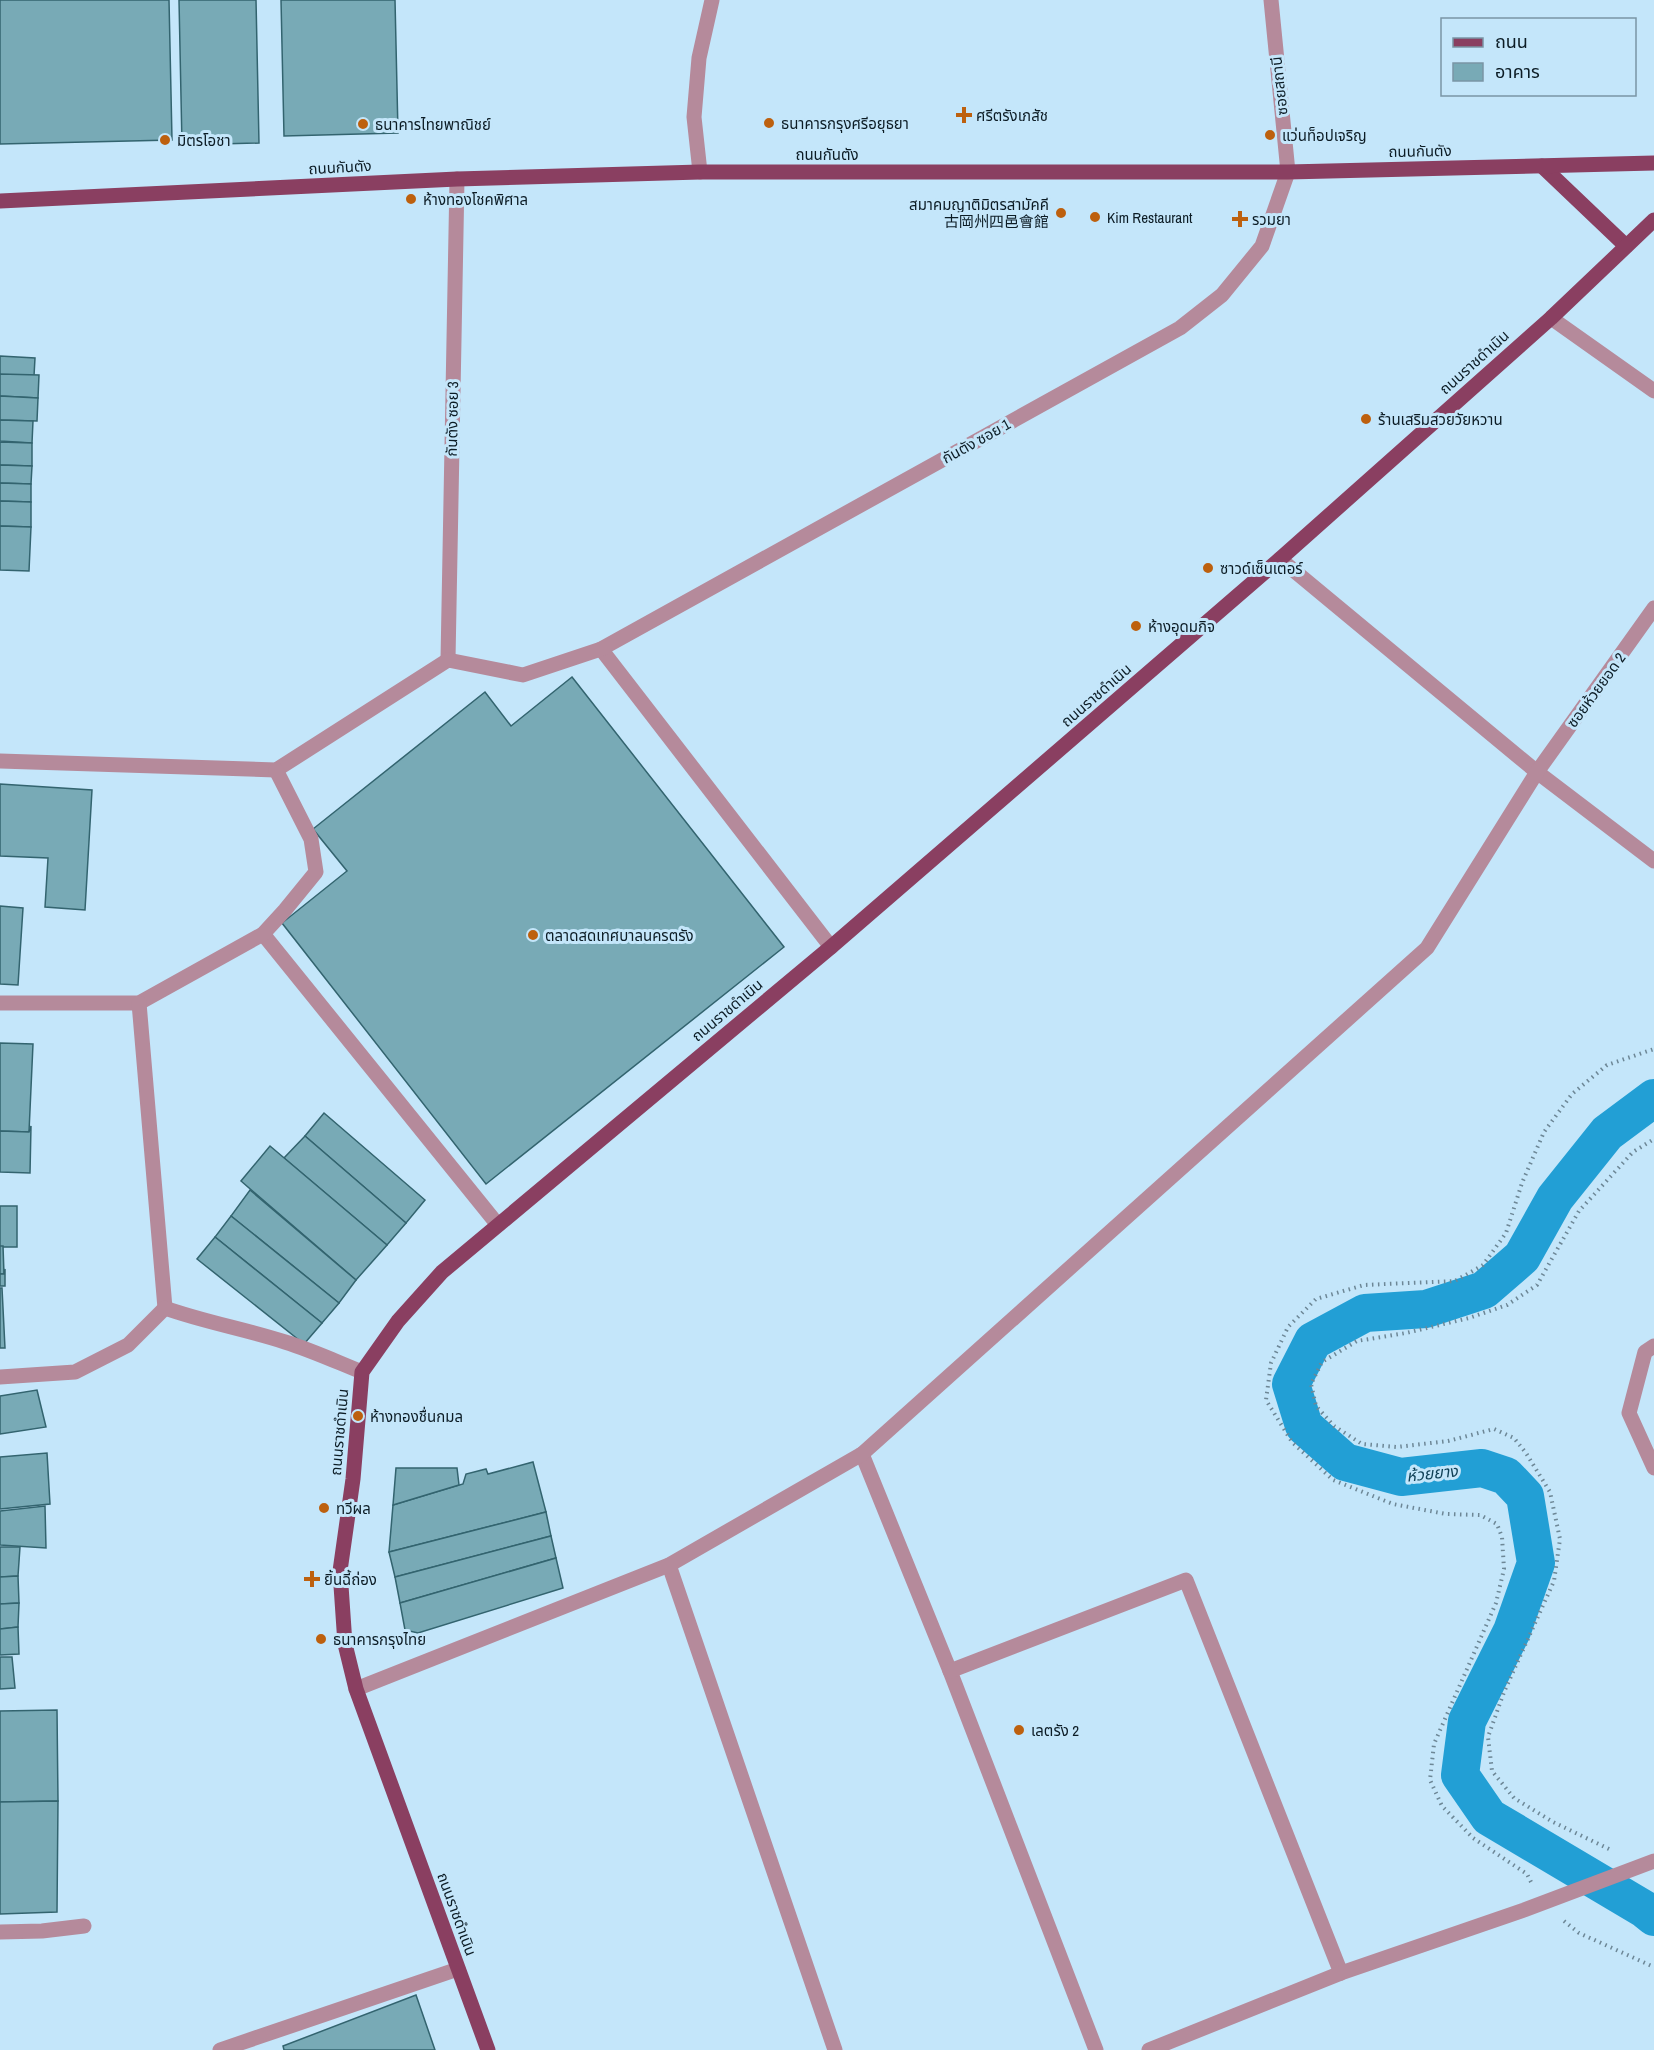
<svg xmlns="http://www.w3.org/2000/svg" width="1654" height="2050" font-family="'Archivo Narrow','Noto Sans SC','Noto Sans Thai',sans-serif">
<rect width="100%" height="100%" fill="#c4e6fa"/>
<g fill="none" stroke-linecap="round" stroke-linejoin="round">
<polyline stroke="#229fd5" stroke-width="38" points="1654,1098 1607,1133 1555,1198 1522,1257 1484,1290 1426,1309 1365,1313 1313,1341 1291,1384 1304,1426 1345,1462 1401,1477 1482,1468 1506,1476 1525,1496 1536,1563 1512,1631 1467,1721 1460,1775 1489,1817 1644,1909 1654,1917"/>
</g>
<g fill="#78aab6" stroke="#33646f" stroke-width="1.5">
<polygon points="0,0 169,0 172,140 0,144"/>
<polygon points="179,0 256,0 259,143 182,145"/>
<polygon points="281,0 395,0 398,133 284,136"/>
<polygon points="0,356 35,358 34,376 0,375"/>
<polygon points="0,374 39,375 38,398 0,396"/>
<polygon points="0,396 38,398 37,421 0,420"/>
<polygon points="0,420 33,421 32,443 0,441"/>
<polygon points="0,442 32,443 32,466 0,465"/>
<polygon points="0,465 32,466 31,484 0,483"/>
<polygon points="0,483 31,484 31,502 0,501"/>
<polygon points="0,501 31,502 31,527 0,526"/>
<polygon points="0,526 31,527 29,571 0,570"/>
<polygon points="572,677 784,947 486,1184 282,923 347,871 313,829 485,692 511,726"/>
<polygon points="0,784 92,790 85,910 45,907 48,858 0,856"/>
<polygon points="0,906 23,908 18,985 0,984"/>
<polygon points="0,1043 33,1044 29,1132 0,1131"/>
<polygon points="324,1113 425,1200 406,1223 305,1136"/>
<polygon points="31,1126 30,1173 0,1172 0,1131 29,1132"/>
<polygon points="305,1136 406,1223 387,1245 284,1158"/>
<polygon points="270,1146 387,1245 356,1280 241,1181"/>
<polygon points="250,1190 356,1280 339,1303 231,1216"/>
<rect x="0" y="1206" width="17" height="41"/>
<polygon points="231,1216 339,1303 322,1323 215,1237"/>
<polygon points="215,1237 322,1323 304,1344 197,1259"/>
<polygon points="0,1246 3,1246 4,1274 0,1274"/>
<polygon points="5,1269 5,1286 0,1286 0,1274 4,1274"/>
<polygon points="0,1288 2,1288 5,1348 0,1348"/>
<polygon points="37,1390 46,1427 0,1434 0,1396"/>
<polygon points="47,1453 50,1504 0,1509 0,1457"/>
<polygon points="533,1462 546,1512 389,1552 393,1505 463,1484 466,1474 486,1469 488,1474"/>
<polygon points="396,1468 457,1468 459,1485 393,1505"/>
<polygon points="45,1506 46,1548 0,1545 0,1511"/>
<polygon points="546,1512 551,1536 395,1577 389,1552"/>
<polygon points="551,1536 556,1558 400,1603 395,1577"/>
<polygon points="0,1547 20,1547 18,1576 0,1577"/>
<polygon points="556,1558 563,1588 418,1633 405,1630 400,1603"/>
<polygon points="18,1576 19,1603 0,1604 0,1577"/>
<polygon points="19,1603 18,1627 0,1629 0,1604"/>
<polygon points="18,1627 19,1654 0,1655 0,1629"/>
<polygon points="0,1657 12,1657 15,1688 0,1689"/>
<polygon points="57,1710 58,1801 0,1802 0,1711"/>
<polygon points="58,1801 57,1912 0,1914 0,1802"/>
<polygon points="416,1995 435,2050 284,2050 283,2046"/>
</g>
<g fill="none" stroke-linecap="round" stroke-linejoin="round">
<g stroke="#6d8796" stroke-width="4" stroke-dasharray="1.5 4.5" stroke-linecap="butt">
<polyline points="1609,1849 1553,1822 1514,1798 1492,1771 1488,1737 1504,1692 1554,1581 1560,1539 1550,1492 1526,1453 1514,1438 1494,1429 1448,1441 1397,1447 1362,1444 1334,1426 1316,1406 1311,1384 1322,1362 1357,1341 1406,1333 1469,1318 1507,1305 1537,1285 1579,1211 1633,1152 1654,1139"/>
<polyline points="1531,1882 1527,1874 1473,1838 1442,1806 1430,1780 1434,1744 1496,1603 1504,1569 1502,1537 1497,1524 1480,1515 1446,1514 1393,1504 1333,1480 1292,1442 1266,1400 1271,1363 1288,1327 1316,1299 1364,1285 1455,1281 1483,1265 1506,1233 1522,1183 1544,1132 1572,1094 1607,1065 1654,1049"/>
<polyline points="1564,1921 1579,1933 1654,1967"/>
</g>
<g stroke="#b58a9b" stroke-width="15">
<polyline points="263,934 498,1225"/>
<polyline points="1654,1346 1645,1352 1629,1413 1654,1468"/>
<polyline points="0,1932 42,1931 84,1926"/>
</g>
<g stroke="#b58a9b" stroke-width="15">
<polyline points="700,172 694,117 699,58 712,0"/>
<polyline points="1551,318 1654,391"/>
<polyline points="1280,559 1537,772 1654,861"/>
<polyline points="601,649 831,947"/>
<polyline points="448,660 457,179"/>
<polyline points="0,761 276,770 448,660 523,675 601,649 1180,328 1222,295 1262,246 1288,172"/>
<polyline points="0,1003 139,1003 263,934 285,910 316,872 311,839 276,770"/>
<polyline points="139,1003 165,1308"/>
<path d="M0,1377L75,1372L128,1345L165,1308C204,1322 245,1329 285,1342C311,1350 337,1362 362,1372"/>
<polyline points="862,1454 950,1671 1096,2050"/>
<polyline points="669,1565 835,2050"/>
<polyline points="950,1671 1186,1580 1341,1973"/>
<polyline points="220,2050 458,1969"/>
<polyline points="1149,2050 1341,1973 1524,1910 1654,1861"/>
</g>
<g stroke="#b58a9b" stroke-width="15">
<polyline points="1271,0 1288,172"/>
<polyline points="356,1689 669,1565 862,1454 1427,948 1537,772 1654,608"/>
</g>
<g stroke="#8a3f61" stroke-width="15">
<polyline points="1542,166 1626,246"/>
<polyline points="0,201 457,179 700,172 1288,172 1654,163"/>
<polyline points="488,2050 356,1689 345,1644 340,1571 353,1479 362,1372 398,1321 442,1272 831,947 1280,559 1551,318 1654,220"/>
</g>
</g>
<g fill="#bd600e" stroke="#c4e6fa" stroke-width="2">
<path d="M961 106h6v6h6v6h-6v6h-6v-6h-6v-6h6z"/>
<circle cx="769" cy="123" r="6"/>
<circle cx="363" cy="124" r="6"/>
<circle cx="1270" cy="135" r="6"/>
<circle cx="165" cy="140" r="6"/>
<circle cx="411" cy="199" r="6"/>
<circle cx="1061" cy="213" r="6"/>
<circle cx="1095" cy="217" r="6"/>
<path d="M1237 210h6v6h6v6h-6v6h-6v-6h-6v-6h6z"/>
<circle cx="1366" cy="419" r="6"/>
<circle cx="1208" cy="568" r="6"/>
<circle cx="1136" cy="626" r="6"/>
<circle cx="533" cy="935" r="6"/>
<circle cx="358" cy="1416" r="6"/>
<circle cx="324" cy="1508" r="6"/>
<path d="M309 1570h6v6h6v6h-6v6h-6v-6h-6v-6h6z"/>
<circle cx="321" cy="1639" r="6"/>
<circle cx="1019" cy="1730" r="6"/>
</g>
<g text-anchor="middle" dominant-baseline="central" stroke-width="6" stroke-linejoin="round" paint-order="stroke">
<g font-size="15" fill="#0c1c25" stroke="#c4e6fa">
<text transform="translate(1279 86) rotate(-96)">ซอยสถานี</text>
<text transform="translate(1420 151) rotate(-1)">ถนนกันตัง</text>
<text x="827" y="154">ถนนกันตัง</text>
<text transform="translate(340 167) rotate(-3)">ถนนกันตัง</text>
<text transform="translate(1474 362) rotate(-42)">ถนนราชดำเนิน</text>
<text transform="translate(452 419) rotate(-89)">กันตัง ซอย 3</text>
<text transform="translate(976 441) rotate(-29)">กันตัง ซอย 1</text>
<text transform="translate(1596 690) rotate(-54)">ซอยห้วยยอด 2</text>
<text transform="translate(1096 695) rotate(-41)">ถนนราชดำเนิน</text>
<text transform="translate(727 1010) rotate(-40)">ถนนราชดำเนิน</text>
<text transform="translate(339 1432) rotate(-85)">ถนนราชดำเนิน</text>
<text transform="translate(457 1914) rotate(70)">ถนนราชดำเนิน</text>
</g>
<g font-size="15" fill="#0c1c25" stroke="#c4e6fa" text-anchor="start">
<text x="976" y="115">ศรีตรังเภสัช</text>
<text x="781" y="123">ธนาคารกรุงศรีอยุธยา</text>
<text x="375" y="124">ธนาคารไทยพาณิชย์</text>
<text x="1282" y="135">แว่นท็อปเจริญ</text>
<text x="177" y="140">มิตรโอชา</text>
<text x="423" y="199">ห้างทองโชคพิศาล</text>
<text x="1049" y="204" text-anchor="end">สมาคมญาติมิตรสามัคคี<tspan x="1049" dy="17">古岡州四邑會館</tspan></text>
<text x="1107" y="217">Kim Restaurant</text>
<text x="1252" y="219">รวมยา</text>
<text x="1378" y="419">ร้านเสริมสวยวัยหวาน</text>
<text x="1220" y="568">ซาวด์เซ็นเตอร์</text>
<text x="1148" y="626">ห้างอุดมกิจ</text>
<text x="545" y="935">ตลาดสดเทศบาลนครตรัง</text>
<text x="370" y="1416">ห้างทองชื่นกมล</text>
<text x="336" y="1508">ทวีผล</text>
<text x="324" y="1579">ยิ้นฉี้ถ่อง</text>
<text x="333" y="1639">ธนาคารกรุงไทย</text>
<text x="1031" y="1730">เลตรัง 2</text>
</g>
<g font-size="16" font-style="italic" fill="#0e3f55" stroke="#c4e6fa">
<text transform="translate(1432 1473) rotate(-6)">ห้วยยาง</text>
</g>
</g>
<rect x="1441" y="18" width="195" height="78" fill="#c4e6fa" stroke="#7a95a5" stroke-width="1.5"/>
<rect x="1453" y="38" width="30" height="9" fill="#8a3f61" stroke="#7a95a5" stroke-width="1.5"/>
<text x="1495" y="48" font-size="18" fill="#0c1c25">ถนน</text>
<rect x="1453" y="63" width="30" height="18" fill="#78aab6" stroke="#7a95a5" stroke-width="1.5"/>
<text x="1495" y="78" font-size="18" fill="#0c1c25">อาคาร</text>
</svg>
